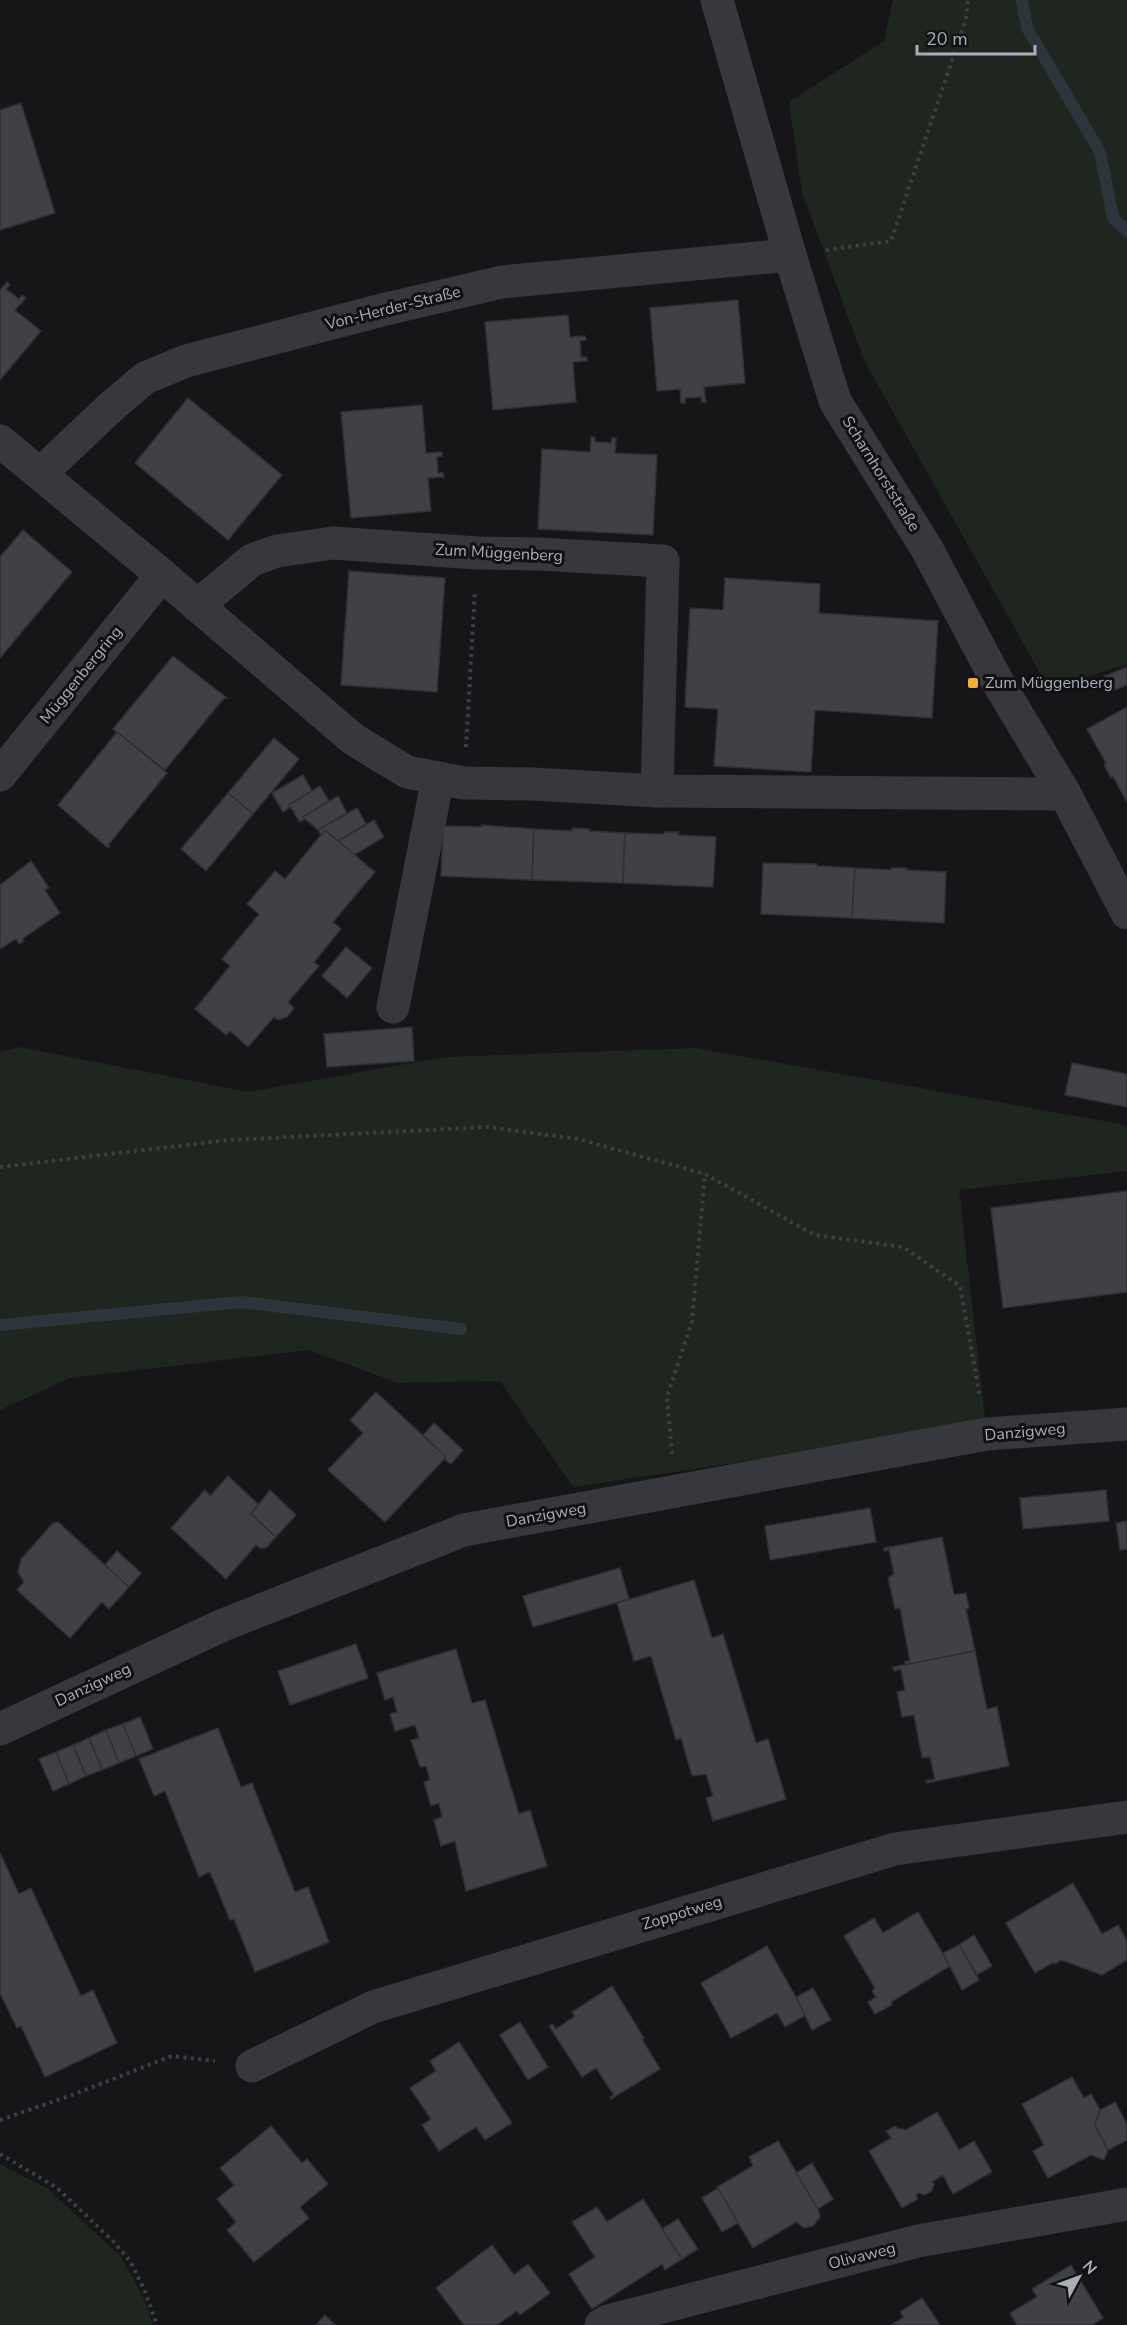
<svg xmlns="http://www.w3.org/2000/svg" width="1127" height="2325" font-family="'Nunito Sans',sans-serif">
<rect width="100%" height="100%" fill="#161618"/>
<g fill="#1e261f">
<polygon points="893,0 1127,0 1127,664 1049,689 864,360 802,192 789,102 884,41"/>
<polygon points="20,1047 248,1092 445,1057 696,1048 1121,1124 1127,1128 1127,1171 959,1190 986,1426 573,1487 500,1381 398,1383 309,1350 70,1378 0,1410 0,1052"/>
<polygon points="0,2164 48,2189 121,2257 145,2301 153,2325 0,2325"/>
</g>
<g fill="none" stroke-linecap="round" stroke-linejoin="round">
<g stroke="#2c353c" stroke-width="12">
<polyline points="1022,0 1027,28 1100,152 1113,218 1127,231"/>
<polyline points="0,1325 241,1302 461,1329"/>
</g>
</g>
<g fill="#404145" stroke="#303034" stroke-width="1.5">
<polygon points="21,103 55,213 0,230 0,110"/>
<polygon points="7,282 10,285 6,289 19,299 22,295 26,298 15,310 41,331 0,380 0,290"/>
<polygon points="738,300 745,383 704,387 706,402 702,402 701,397 685,398 685,403 681,403 680,389 657,391 650,308"/>
<polygon points="568,315 570,337 585,336 586,340 580,341 581,357 587,357 587,361 573,362 576,402 493,410 485,322"/>
<polygon points="188,398 282,475 228,540 135,463"/>
<polygon points="422,405 426,453 442,452 442,456 437,457 438,473 443,473 444,477 428,478 431,511 351,518 341,412"/>
<polygon points="591,437 595,437 595,442 611,443 612,438 616,438 615,453 657,455 653,535 538,529 542,449 590,452"/>
<polygon points="23,530 72,572 0,658 0,557"/>
<polygon points="349,571 445,578 437,692 341,685"/>
<polygon points="725,578 820,584 819,613 938,621 932,718 815,710 811,772 714,766 718,709 685,707 690,608 723,610"/>
<polygon points="173,656 227,698 224,698 165,770 113,729"/>
<polygon points="1127,667 1127,685 1109,692 1103,677"/>
<polygon points="1127,707 1127,802 1113,777 1111,778 1104,765 1106,763 1087,729"/>
<polygon points="117,732 167,773 108,845 110,846 108,848 58,805"/>
<polygon points="274,738 299,759 253,814 228,793"/>
<polygon points="303,775 312,791 289,805 290,807 283,812 272,793"/>
<polygon points="320,786 329,801 303,817 305,819 300,822 289,805"/>
<polygon points="228,793 253,814 206,871 181,849"/>
<polygon points="338,796 347,813 318,830 303,817"/>
<polygon points="357,808 366,824 338,841 325,830 321,835 318,830"/>
<polygon points="374,820 384,837 354,855 338,841"/>
<polygon points="482,825 534,829 532,880 441,876 443,826 482,827"/>
<polygon points="572,828 590,829 589,831 625,833 623,883 532,880 534,829 572,831"/>
<polygon points="325,830 375,872 333,922 341,929 314,962 319,966 288,1002 294,1008 287,1017 278,1020 274,1017 248,1047 230,1031 226,1035 195,1009 230,966 222,959 259,914 247,904 275,871 285,879"/>
<polygon points="664,832 679,832 678,835 716,837 713,887 623,883 625,833 664,834"/>
<polygon points="31,861 49,888 45,890 60,913 22,939 24,941 19,944 16,939 0,949 0,885"/>
<polygon points="763,863 817,864 817,866 855,868 852,918 761,914"/>
<polygon points="855,868 891,870 891,868 907,868 907,870 946,872 944,923 852,918"/>
<polygon points="346,947 372,968 347,998 322,976"/>
<polygon points="412,1027 414,1061 327,1067 324,1034"/>
<polygon points="1072,1063 1127,1074 1127,1107 1065,1095"/>
<polygon points="1127,1191 1127,1292 1003,1308 991,1208"/>
<polygon points="376,1392 446,1457 385,1522 328,1470 363,1433 350,1420"/>
<polygon points="434,1423 463,1450 451,1464 444,1459 446,1457 423,1435"/>
<polygon points="228,1476 259,1505 251,1514 276,1537 266,1548 260,1548 256,1545 226,1579 171,1528 205,1490 210,1496"/>
<polygon points="270,1490 296,1515 276,1537 251,1514"/>
<polygon points="1106,1490 1109,1521 1023,1529 1020,1498"/>
<polygon points="870,1508 876,1542 770,1560 765,1526"/>
<polygon points="1127,1521 1127,1549 1120,1550 1116,1523"/>
<polygon points="58,1522 129,1587 109,1609 102,1602 70,1638 17,1590 24,1582 18,1572 21,1559 53,1523"/>
<polygon points="942,1537 954,1595 966,1593 969,1608 966,1609 975,1651 905,1665 905,1661 910,1661 900,1608 895,1609 888,1578 894,1574 889,1550 884,1551 884,1548"/>
<polygon points="117,1551 141,1573 129,1587 105,1565"/>
<polygon points="620,1568 629,1599 533,1627 523,1596"/>
<polygon points="694,1580 712,1638 723,1634 756,1743 768,1739 786,1799 713,1821 706,1798 713,1796 706,1774 692,1776 681,1738 676,1740 651,1656 634,1661 617,1603"/>
<polygon points="356,1644 368,1678 290,1705 278,1671"/>
<polygon points="456,1649 472,1703 485,1700 519,1814 530,1810 547,1866 466,1891 455,1841 441,1846 434,1820 442,1817 439,1803 431,1806 424,1782 430,1780 426,1766 420,1767 411,1740 419,1738 415,1725 395,1731 390,1714 397,1712 393,1697 385,1700 377,1673"/>
<polygon points="975,1651 987,1709 997,1707 1009,1766 927,1783 926,1781 935,1779 930,1757 922,1758 914,1715 902,1717 897,1692 905,1690 901,1669 894,1671 893,1667"/>
<polygon points="140,1717 153,1749 136,1756 123,1724"/>
<polygon points="123,1724 136,1756 119,1763 106,1730"/>
<polygon points="218,1728 241,1787 252,1783 295,1892 308,1887 329,1942 255,1972 234,1919 230,1920 210,1872 199,1877 165,1791 154,1796 139,1759"/>
<polygon points="106,1730 119,1763 102,1770 89,1738"/>
<polygon points="89,1738 102,1770 86,1776 73,1745"/>
<polygon points="73,1745 86,1776 69,1784 56,1752"/>
<polygon points="56,1752 69,1784 53,1791 39,1759"/>
<polygon points="0,1853 19,1894 31,1888 81,1996 93,1990 117,2043 45,2077 21,2026 17,2028 0,1993"/>
<polygon points="1073,1883 1102,1934 1118,1925 1127,1941 1127,1960 1102,1975 1061,1960 1055,1964 1054,1962 1035,1973 1006,1923"/>
<polygon points="918,1912 950,1966 891,2002 892,2005 875,2014 868,2002 876,1997 872,1991 875,1988 844,1936 874,1918 883,1933"/>
<polygon points="974,1935 992,1966 977,1975 959,1945"/>
<polygon points="959,1945 979,1980 962,1990 943,1953"/>
<polygon points="767,1946 806,2015 785,2027 777,2013 731,2038 701,1983"/>
<polygon points="612,1986 644,2038 642,2039 660,2069 611,2099 610,2097 614,2095 596,2068 582,2077 549,2026 552,2024 556,2029 575,2016 572,2012"/>
<polygon points="813,1988 831,2020 812,2030 796,1997"/>
<polygon points="520,2022 548,2067 528,2080 500,2035"/>
<polygon points="459,2042 512,2123 485,2140 476,2127 439,2151 422,2125 431,2119 410,2088 436,2071 430,2061"/>
<polygon points="1072,2077 1084,2098 1091,2094 1100,2110 1095,2125 1108,2150 1104,2160 1091,2155 1048,2178 1033,2151 1044,2145 1022,2104"/>
<polygon points="1115,2102 1127,2124 1127,2140 1108,2150 1095,2125 1100,2110"/>
<polygon points="937,2112 959,2150 974,2141 992,2172 953,2194 943,2175 932,2182 934,2184 932,2191 925,2195 919,2193 916,2195 918,2199 902,2208 869,2151 891,2138 886,2131 896,2126 897,2128 906,2130"/>
<polygon points="271,2126 302,2163 307,2159 328,2184 300,2207 309,2218 254,2262 227,2230 236,2222 217,2199 234,2185 220,2168"/>
<polygon points="778,2141 818,2209 820,2217 813,2226 804,2228 796,2222 753,2248 717,2187 753,2166 749,2157"/>
<polygon points="812,2163 833,2199 818,2209 796,2173"/>
<polygon points="718,2188 738,2223 722,2232 702,2198"/>
<polygon points="643,2199 682,2259 665,2270 662,2264 592,2309 569,2274 595,2257 572,2222 597,2207 607,2222"/>
<polygon points="678,2219 698,2249 682,2259 662,2229"/>
<polygon points="492,2245 514,2275 528,2264 550,2293 520,2315 517,2311 497,2325 464,2325 436,2288"/>
<polygon points="1071,2265 1103,2318 1092,2325 1017,2325 1010,2313 1037,2297 1032,2289"/>
<polygon points="922,2298 940,2325 891,2325 904,2317 900,2312"/>
<polygon points="325,2315 335,2325 316,2325"/>
</g>
<g fill="none" stroke-linecap="round" stroke-linejoin="round">
<g stroke="#3d3f44" stroke-width="4" stroke-dasharray="3 4.5" stroke-linecap="butt">
<polyline points="826,250 891,241 966,19 968,0"/>
<polyline points="466,747 475,590"/>
<polyline points="0,1167 229,1140 488,1127 578,1139 705,1174 815,1235 903,1247 960,1286 980,1398"/>
<polyline points="672,1454 667,1397 692,1321 705,1174"/>
<polyline points="0,2120 72,2095 172,2056 215,2061"/>
<polyline points="0,2154 56,2187 114,2242 130,2261 144,2289 157,2325"/>
</g>
<g stroke="#37383d" stroke-width="33">
<polyline points="717,0 790,255 835,401 927,549 996,679 1065,794 1127,913"/>
<polyline points="0,441 162,575 353,739 407,772 464,783 533,784 657,791 1065,794"/>
<polyline points="40,474 112,406 145,378 186,361 386,309 502,282 790,255"/>
<polyline points="197,606 252,560 277,551 333,543 477,553 538,554 663,561 657,791"/>
<polyline points="0,775 162,575"/>
<polyline points="393,1007 438,778"/>
<polyline points="0,1729 223,1625 464,1530 987,1434 1127,1424"/>
<polyline points="252,2066 373,2007 895,1849 1127,1817"/>
<polyline points="601,2325 608,2321 918,2241 1127,2204"/>
</g>
</g>
<rect fill="#f2b134" stroke="#111113" stroke-width="2" x="967" y="677" width="12" height="12" rx="3"/>
<g text-anchor="middle" dominant-baseline="central" stroke-width="6" stroke-linejoin="round" paint-order="stroke">
<g font-size="16" fill="#a8adb8" stroke="#111113">
<text transform="translate(393 308) rotate(-14)">Von-Herder-Straße</text>
<text transform="translate(881 474) rotate(58)">Scharnhorststraße</text>
<text transform="translate(499 553) rotate(3)">Zum Müggenberg</text>
<text transform="translate(81 675) rotate(-51)">Müggenbergring</text>
<text transform="translate(1025 1432) rotate(-5)">Danzigweg</text>
<text transform="translate(546 1515) rotate(-10)">Danzigweg</text>
<text transform="translate(93 1685) rotate(-25)">Danzigweg</text>
<text transform="translate(682 1913) rotate(-17)">Zoppotweg</text>
<text transform="translate(862 2256) rotate(-14)">Olivaweg</text>
</g>
<g font-size="16" fill="#a8adb8" stroke="#111113" text-anchor="start">
<text x="985" y="683">Zum Müggenberg</text>
</g>
</g>
<g transform="translate(1079 2277) rotate(49)" stroke="#111113" stroke-width="4.5" paint-order="stroke">
<path d="M0-4.5L10 22L0 15L-10 22Z" fill="#a8adb8"/>
<text y="-9" font-size="16" font-weight="bold" text-anchor="middle" fill="#a8adb8">N</text>
</g>
<path d="M917 45v9h118v-9" fill="none" stroke="#a8adb8" stroke-width="3"/>
<text x="926" y="45" font-size="18" fill="#a8adb8" stroke="#111113" stroke-width="4.5" paint-order="stroke">20 m</text>
</svg>
